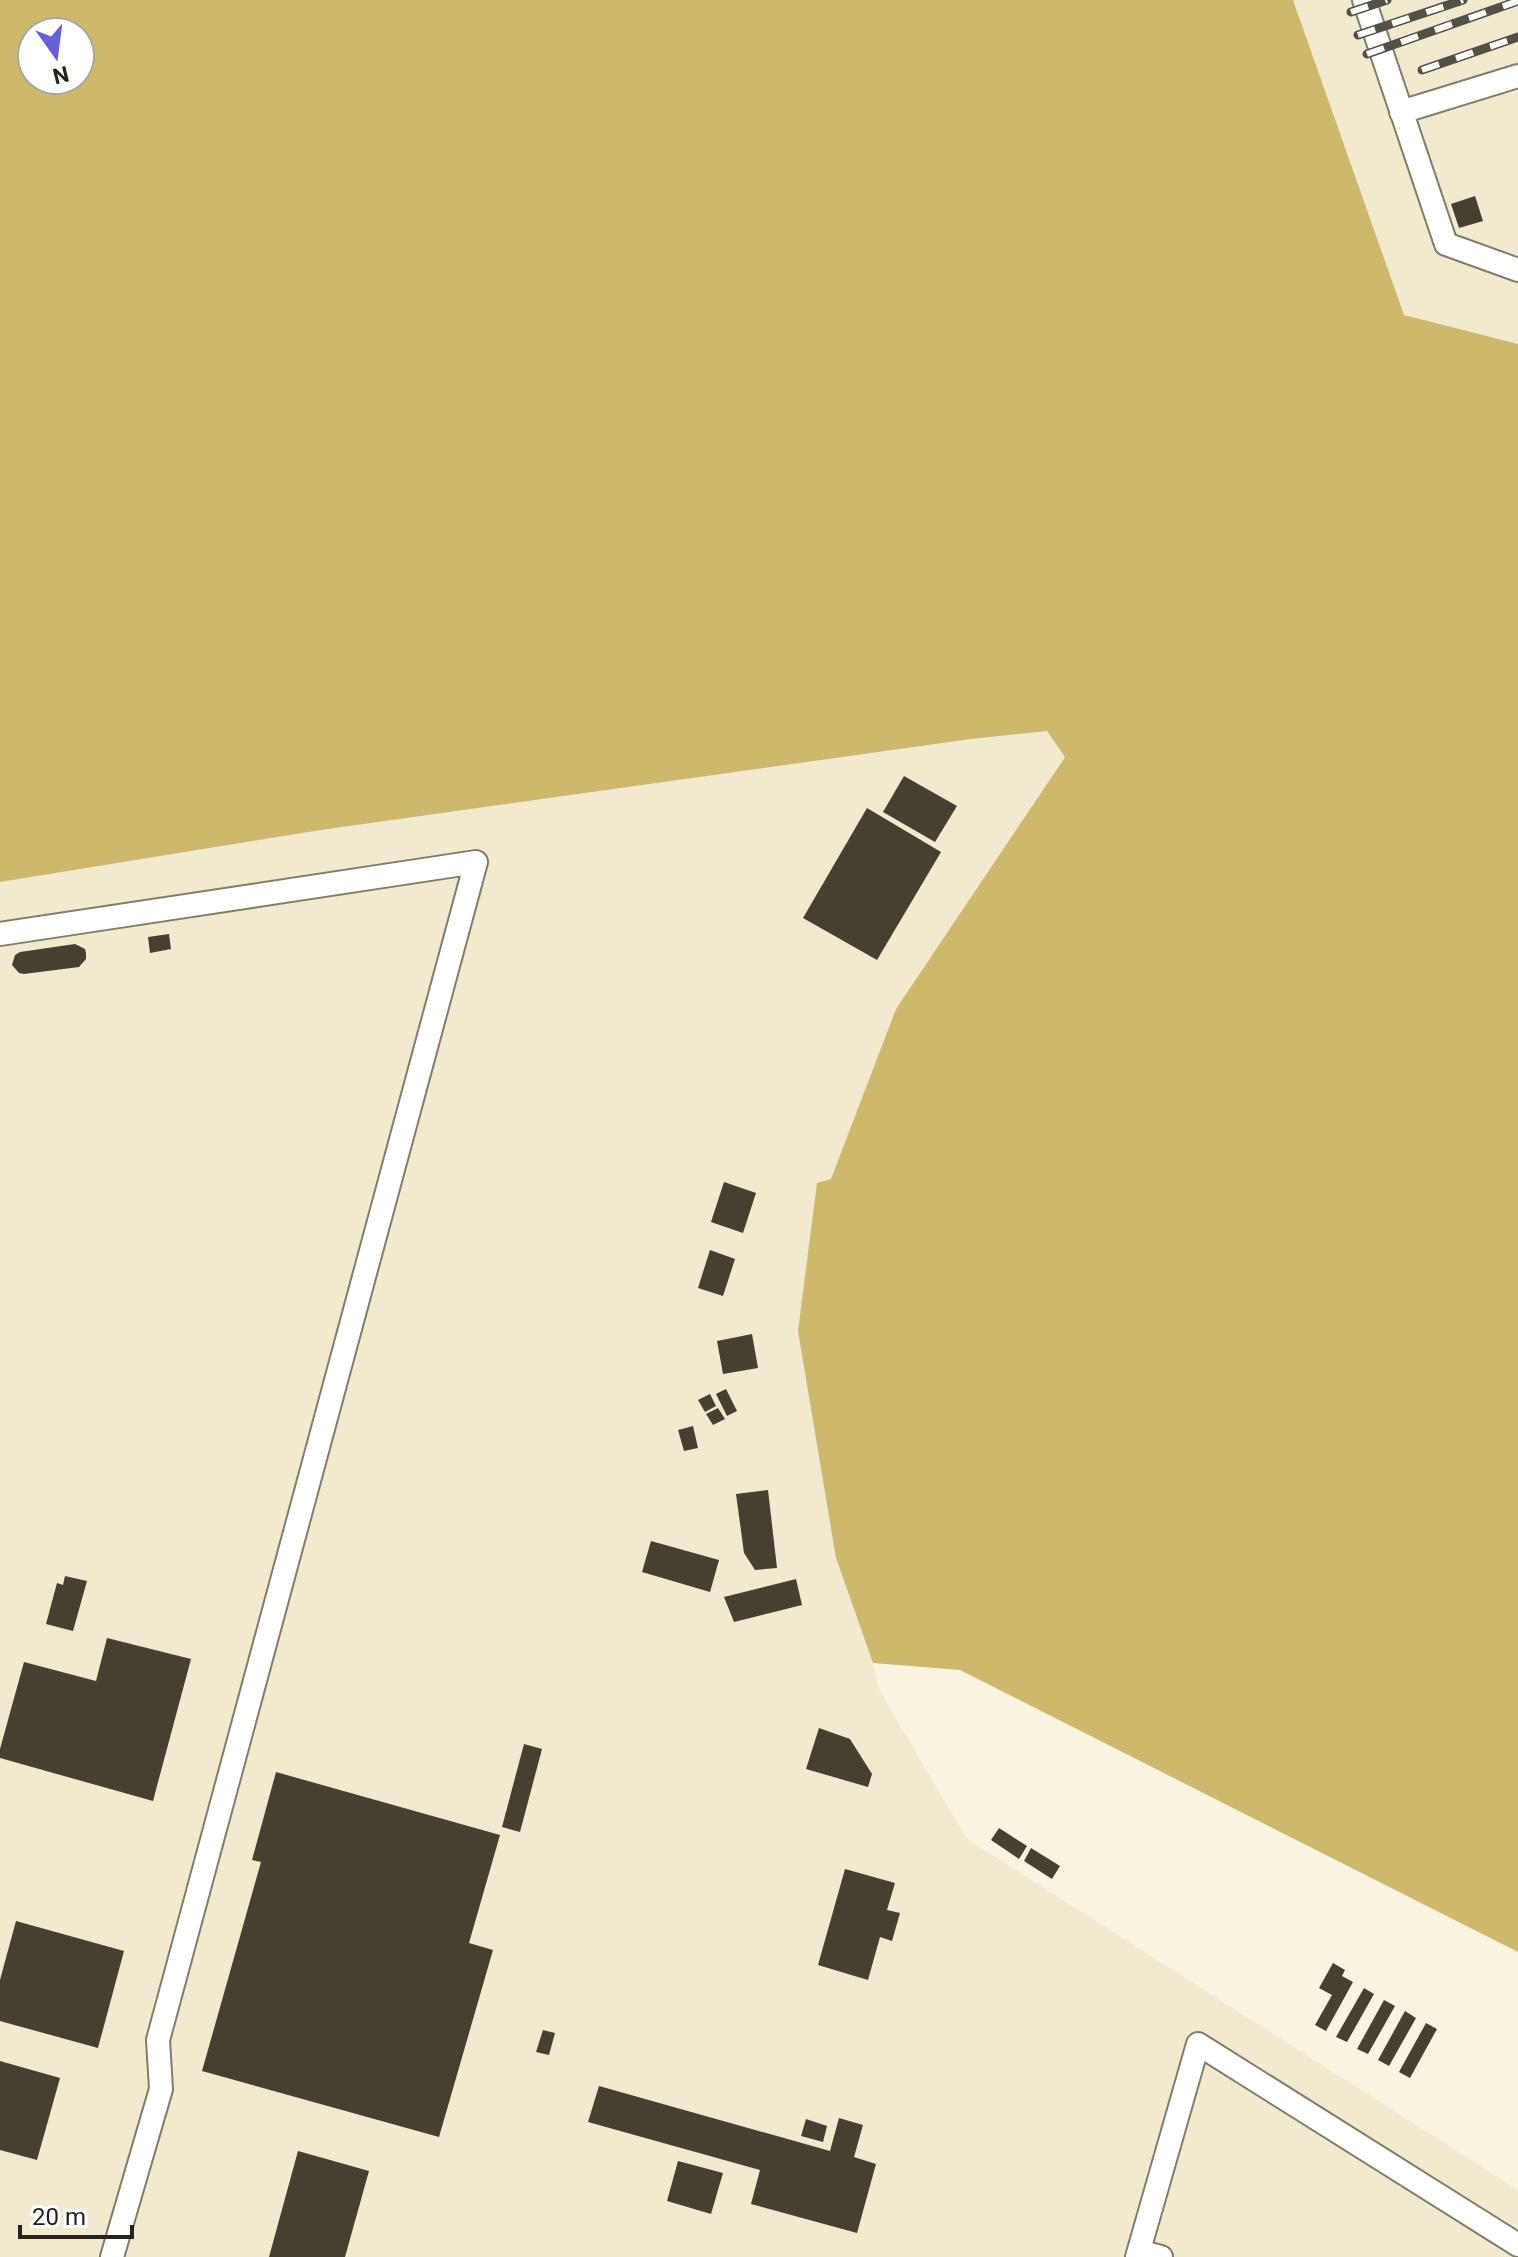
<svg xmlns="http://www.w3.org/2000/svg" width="1518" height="2257" font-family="Roboto,sans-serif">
<rect width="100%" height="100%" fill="#f9f4e0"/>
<g fill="#f1eace">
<polygon points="1293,0 1518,0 1518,344 1404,315"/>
<polygon points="1047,730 1065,756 896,1009 831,1180 836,1558 873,1663 879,1690 967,1839 1518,2190 1518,2257 0,2257 0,882 321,830 971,739"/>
</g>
<path fill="#cdb86c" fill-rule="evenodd" d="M0,0H1293L1404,315L1518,344V1952L960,1670L873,1663L836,1558L798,1331L817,1183L831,1179L896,1009L1065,757L1047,731L971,739L321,830L0,882ZM32,32H80V80H32Z"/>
<g fill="#454030">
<polygon points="1475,196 1483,221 1459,228 1451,204"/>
<polygon points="904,776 957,806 935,842 883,812"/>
<polygon points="867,808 941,852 877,960 803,918"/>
<polygon points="169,934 171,949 150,953 148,937"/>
<polygon points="75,944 85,949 86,953 86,959 79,967 24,974 19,973 12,965 15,955 20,952"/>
<polygon points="724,1182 756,1193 743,1233 711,1222"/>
<polygon points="710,1250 735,1259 723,1296 698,1288"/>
<polygon points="752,1334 758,1368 723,1374 717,1341"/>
<polygon points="726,1389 737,1411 727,1416 716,1394"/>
<polygon points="710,1394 716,1406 705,1412 698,1400"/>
<polygon points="718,1408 725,1419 713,1425 706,1414"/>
<polygon points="693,1426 698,1448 684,1451 678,1430"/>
<polygon points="768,1490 777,1568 755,1570 744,1553 736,1494"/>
<polygon points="651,1541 719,1560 710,1592 642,1572"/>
<polygon points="65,1576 87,1581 73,1631 46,1624 57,1583 63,1585"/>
<polygon points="796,1579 802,1605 734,1622 724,1597"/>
<polygon points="107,1638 191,1659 153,1801 0,1758 0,1749 24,1662 96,1681"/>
<polygon points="819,1728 850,1739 872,1774 868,1787 806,1769"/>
<polygon points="524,1744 542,1749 520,1832 502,1827"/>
<polygon points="276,1772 500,1835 469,1943 493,1950 439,2137 202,2071 261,1862 252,1860"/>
<polygon points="999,1828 1027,1846 1019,1859 991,1840"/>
<polygon points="1031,1848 1060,1866 1052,1879 1024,1861"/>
<polygon points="845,1869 895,1883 887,1910 900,1913 892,1941 880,1937 868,1980 818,1965"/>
<polygon points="16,1921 124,1951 98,2048 0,2021 0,1980"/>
<polygon points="1333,1963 1345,1970 1342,1976 1353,1982 1326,2031 1315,2025 1332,1995 1319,1988"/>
<polygon points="1364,1988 1374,1994 1347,2042 1336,2037"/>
<polygon points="1384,2000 1395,2006 1368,2054 1357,2049"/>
<polygon points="1405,2011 1416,2018 1389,2066 1378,2060"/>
<polygon points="1426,2023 1437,2029 1410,2078 1399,2072"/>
<polygon points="543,2030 555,2033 549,2055 536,2052"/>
<polygon points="0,2061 60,2078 37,2160 0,2150"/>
<polygon points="599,2086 830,2151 839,2118 863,2125 854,2157 876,2164 857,2233 751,2204 760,2170 588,2122"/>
<polygon points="806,2119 827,2126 823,2142 801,2136"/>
<polygon points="298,2151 369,2171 345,2257 269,2257"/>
<polygon points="678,2161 723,2173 711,2214 667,2201"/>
</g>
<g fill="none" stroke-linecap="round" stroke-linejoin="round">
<defs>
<g id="service">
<polyline points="1364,0 1446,244 1518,270"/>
<polyline points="1401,112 1518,76"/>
<polyline points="0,934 476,862 158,2040 161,2089 112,2257"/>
<polyline points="1139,2251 1161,2257"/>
<polyline points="1137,2257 1198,2044 1518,2245"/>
</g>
</defs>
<use href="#service" stroke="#827d6b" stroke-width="26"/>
<use href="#service" stroke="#fff" stroke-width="22"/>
<defs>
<g id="rail">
<polyline points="1351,12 1387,0"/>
<polyline points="1358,35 1463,0"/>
<polyline points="1367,54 1518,1"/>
<polyline points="1422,70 1518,37"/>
</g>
</defs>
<use href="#rail" stroke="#535046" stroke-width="9"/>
<use href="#rail" stroke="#fff" stroke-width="6" stroke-dasharray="18" stroke-linecap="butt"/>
</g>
<g transform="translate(56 56) rotate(166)"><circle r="38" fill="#ffffff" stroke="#a8a7a4" stroke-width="2"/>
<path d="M0-6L14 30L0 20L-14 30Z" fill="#6860da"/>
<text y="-12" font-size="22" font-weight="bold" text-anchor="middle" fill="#25231c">N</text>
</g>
<path d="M20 2225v12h112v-12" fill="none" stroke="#25231c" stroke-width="4"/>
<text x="32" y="2225" font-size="24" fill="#25231c" stroke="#ffffff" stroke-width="6" paint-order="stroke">20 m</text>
</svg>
